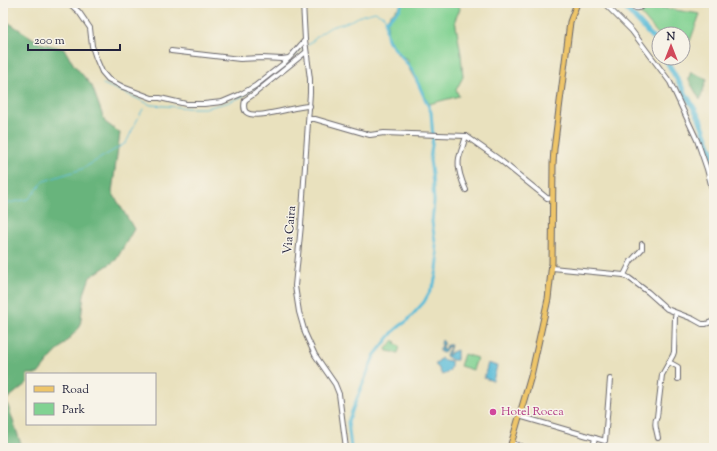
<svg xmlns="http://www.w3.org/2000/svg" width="717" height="451" font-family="'Sorts Mill Goudy',serif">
<rect width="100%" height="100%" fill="#f7f3e8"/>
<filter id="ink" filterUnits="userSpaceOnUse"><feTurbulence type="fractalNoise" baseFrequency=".025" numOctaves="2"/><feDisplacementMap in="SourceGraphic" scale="8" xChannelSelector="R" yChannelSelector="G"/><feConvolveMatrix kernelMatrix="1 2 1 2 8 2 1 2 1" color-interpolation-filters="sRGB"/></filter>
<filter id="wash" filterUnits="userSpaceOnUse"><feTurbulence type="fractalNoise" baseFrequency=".012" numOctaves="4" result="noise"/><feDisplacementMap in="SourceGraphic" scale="16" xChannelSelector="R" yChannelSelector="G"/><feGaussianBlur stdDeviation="0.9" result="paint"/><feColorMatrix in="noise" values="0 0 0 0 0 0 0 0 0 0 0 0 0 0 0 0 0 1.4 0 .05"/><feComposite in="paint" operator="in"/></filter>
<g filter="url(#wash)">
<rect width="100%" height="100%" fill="#e9e1be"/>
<g fill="#81d292" stroke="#527a66">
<polygon points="401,3 458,3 460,9 455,20 461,54 463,77 456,90 459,96 429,104 408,67 408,59 398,55 387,36 388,17 400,6"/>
<polygon points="651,6 700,14 690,41 683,39 683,34 659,34 659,35 640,13 644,12"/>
<polygon points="394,340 396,342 395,343 400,347 398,353 387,351 386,349"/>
<polygon points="464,354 477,358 473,370 460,366"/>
</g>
<g fill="#68b47c" stroke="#456b5c">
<polygon points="3,19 40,43 64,49 74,65 92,86 105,122 120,133 112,192 134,229 116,260 90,277 84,294 80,327 50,359 38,374 27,374 27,383 6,400 22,447 24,448 3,448"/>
<polygon points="691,72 707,79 700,100 688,79"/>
</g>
<g fill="#5abcd8" stroke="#3e6f8a">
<path d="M442,340L444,342L443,344L442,351L444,350L447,345H451L448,355H450V353L457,350V360H452L446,356C446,352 450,350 450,346L447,347L445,352L443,353L440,352V349L442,346L441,344Z"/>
<path d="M441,358L444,360L451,361C452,369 449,373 442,375L438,367L435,365Z"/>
<polygon points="488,363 497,366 493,381 484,378"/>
</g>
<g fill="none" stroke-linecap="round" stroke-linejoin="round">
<g stroke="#5abcd8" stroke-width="1">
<polyline points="307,46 320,34 331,27 345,23 363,15 375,12 384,16 386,21"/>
<polyline points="103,84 125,93 151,105 179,107 188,108 205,108 226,103 239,98 254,89 278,72 300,52 304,48"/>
<polyline points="3,204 29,199 44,181 82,169 126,143 135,124 143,109"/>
</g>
<polyline stroke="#5abcd8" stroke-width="3" points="351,448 348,422 354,406 374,356 393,332 400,326 407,321 424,302 434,284 437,270 438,260 432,222 434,201 432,174 430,160 433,138 431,112 412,70 388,40 386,30 386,21 400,9 402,3"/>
<g stroke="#5abcd8" stroke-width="5.5">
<polyline points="621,3 654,39 659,48"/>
<polyline points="665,58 699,117 714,157"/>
</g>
</g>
</g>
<g filter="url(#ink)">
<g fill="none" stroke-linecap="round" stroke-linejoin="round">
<defs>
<g id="minor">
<polyline points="69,3 79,12 90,28 92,46 96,58 102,72 108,79 123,87 152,98 160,98 186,104 204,104 222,102 241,94 255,86 283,64 292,55 305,40"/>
<polyline points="303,3 305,40 310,79 310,93 301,225 295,286 299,312 305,333 315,355 335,384 339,394 346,448"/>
<polyline points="604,3 632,31 670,82 697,140 707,169 714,196"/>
<path d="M629,3C636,10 638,10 646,3"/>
<polyline points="171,51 240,59 262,58 282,59 289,58"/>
<path d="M306,52L254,94L245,100C244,104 243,109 246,112C256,121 297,105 310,106"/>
<polyline points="309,119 315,119 370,135 384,133 466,136 500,160 547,198 552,199"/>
<path d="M466,190C462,182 457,168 459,158C461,151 464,143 466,136"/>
<polyline points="552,268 624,275 629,278 648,292 667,309 693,319 702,324 706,324 714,321"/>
<polyline points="624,275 631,261 642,249 642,244"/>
<polyline points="669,362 678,367 678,379"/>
<polyline points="519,416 605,441 610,379"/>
<path d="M658,438C657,431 653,423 657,417L662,375L673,355L674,352L675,317L676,313"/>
<polyline points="511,443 527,448"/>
<polyline points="593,448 595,438"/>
</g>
<polyline id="major" points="510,448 531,376 548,299 552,263 553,164 554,149 570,22 577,3"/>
</defs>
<use href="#minor" stroke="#686569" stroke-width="6"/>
<use href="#major" stroke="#686569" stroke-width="7"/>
<use href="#minor" stroke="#fff" stroke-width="4"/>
<use href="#major" stroke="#eec569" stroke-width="5"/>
</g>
</g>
<circle fill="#d1479c" stroke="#f7f3e8" stroke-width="1.5" cx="493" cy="412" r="4"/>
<g text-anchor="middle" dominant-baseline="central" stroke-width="3" stroke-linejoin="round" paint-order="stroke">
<g font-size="12" fill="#22223b" stroke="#f7f3e8">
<text transform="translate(290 230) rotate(-85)">Via Caira</text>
</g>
<g font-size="12" fill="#b23c85" stroke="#f7f3e8" text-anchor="start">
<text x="501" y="412">Hotel Rocca</text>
</g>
</g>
<rect width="717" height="451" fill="none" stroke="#f7f3e8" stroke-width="16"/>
<rect x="26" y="373" width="130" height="52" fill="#f7f3e8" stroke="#a29fa3"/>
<rect x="34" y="386" width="20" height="6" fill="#eec569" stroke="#a29fa3"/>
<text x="62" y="393" font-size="12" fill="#22223b">Road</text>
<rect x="34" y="403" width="20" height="12" fill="#81d292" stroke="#a29fa3"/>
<text x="62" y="413" font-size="12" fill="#22223b">Park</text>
<g transform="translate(671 46)"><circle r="19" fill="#f7f3e8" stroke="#a29fa3"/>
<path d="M0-3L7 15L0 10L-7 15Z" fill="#d1495b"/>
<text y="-6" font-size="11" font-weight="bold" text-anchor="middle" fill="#22223b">N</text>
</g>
<path d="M28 44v6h92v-6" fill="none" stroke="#22223b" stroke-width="2"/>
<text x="34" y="44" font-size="12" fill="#22223b" stroke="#f7f3e8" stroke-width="3" paint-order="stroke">200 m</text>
</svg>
